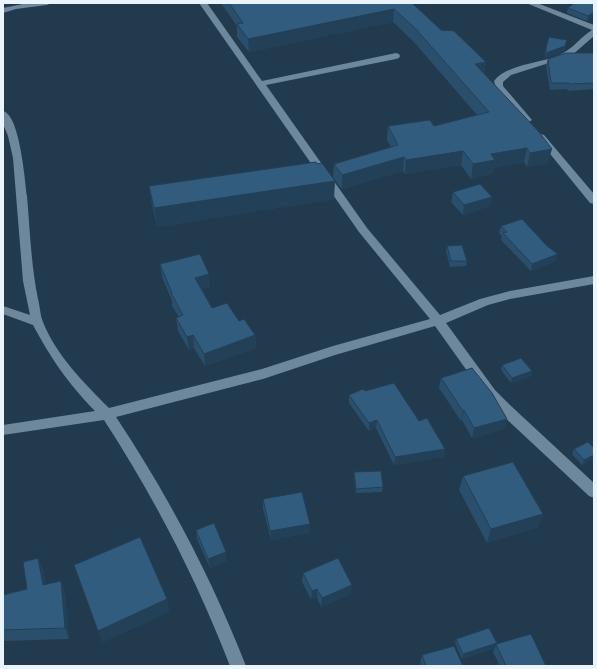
<svg xmlns="http://www.w3.org/2000/svg" width="597" height="669" font-family="'Libre Baskerville',serif">
<style>
.lines{fill:none;stroke-linecap:round;stroke-linejoin:round}
.minor{fill:#6d879d;fill-rule:evenodd}
.wall{fill:#2a4f6c}
.shaded-wall{fill:#224058}
.building{fill:#315c7d;stroke:#224058}
</style>
<rect width="100%" height="100%" fill="#223a4d"/>
<g class="lines">
<g class="minor">
<path d="M28,3H51L47,5L16,9L3,13V8Z"/>
<path d="M199,3H207L262,81L396,53L399,54L400,56L399,58L396,59L266,85L367,228L440,315L480,299L510,291L594,276V284L510,299L488,305L446,323L495,390L510,405L594,483V498L589,496L500,413L485,396L435,326L335,355L263,379L116,417C168,495 212,579 246,666H230C197,580 154,497 104,420L3,435V425L95,411C67,382 52,360 33,325L3,314V306L30,315L23,281L13,158L8,136L3,124V111C20,115 25,181 27,196C30,230 31,265 38,299C40,306 40,315 43,322C56,355 85,384 109,408L262,369L333,346L430,319L359,232Z"/>
<path d="M526,3H537L594,25V36L571,56L511,75L503,82V86L532,120L527,123L524,122L496,88L494,81C509,62 546,64 565,52C575,46 582,36 592,30Z"/>
<path d="M541,134L544,135L594,194V204L590,203L538,139L536,137Z"/>
</g>
</g>
<g class="wall">
<path d="M221,3H412L441,30L486,62L484,73L548,163L527,167L524,162L494,168L492,174L471,179L461,165L405,174L403,171L342,189L333,178L334,164L391,147L387,140L388,126H434L477,115L414,42L393,22L249,52L237,37V26Z"/>
<path d="M594,3L587,21L567,13L568,8Z"/>
<path d="M549,37L566,45L564,51L545,58V53Z"/>
<path d="M594,53V89L568,91L567,89L550,90L546,65L548,59Z"/>
<path d="M149,186L334,199L157,227L152,205Z"/>
<path d="M453,192L492,197L490,206L463,215L451,202Z"/>
<path d="M501,226L547,246L556,261L531,271L501,240L502,236L499,233Z"/>
<path d="M447,246L467,261L466,266L450,267L446,251Z"/>
<path d="M160,264L210,287L202,289L212,308L239,321L255,335L256,348L205,366L194,348L189,350L178,331L176,318L179,317L172,306V301L162,277Z"/>
<path d="M502,365L532,371L531,376L511,383L501,370Z"/>
<path d="M441,378L507,419L504,429L472,438L462,420L461,421L439,388Z"/>
<path d="M365,391L419,421L445,449L444,457L394,465L376,428L369,431L349,403V395Z"/>
<path d="M594,448V458L582,465L572,454L574,449Z"/>
<path d="M354,472L383,487L382,492L356,493L354,477Z"/>
<path d="M463,476L543,514L538,527L487,543L459,490Z"/>
<path d="M263,499L310,524V533L271,540L263,509Z"/>
<path d="M196,530L227,561L210,568L197,539Z"/>
<path d="M43,569L46,585L61,581L65,592L69,639L3,641V595L27,589Z"/>
<path d="M303,573L351,594L321,607L317,597L311,599L302,582Z"/>
<path d="M456,639L497,643L546,666H500L493,652L495,648L462,659L455,643Z"/>
<path d="M422,655L463,666H421L420,663Z"/>
</g>
<g class="shaded-wall">
<path d="M394,9L393,22L249,52L248,39Z"/>
<path d="M594,12V16L587,21L588,16Z"/>
<path d="M567,40L564,51L545,58L546,53Z"/>
<path d="M486,62L483,76L475,64Z"/>
<path d="M527,148L524,162L494,168L492,174L471,179L473,164L491,154Z"/>
<path d="M552,149L548,163L527,167L530,153Z"/>
<path d="M463,151L461,165L405,174L406,160Z"/>
<path d="M404,157L403,171L342,189V175Z"/>
<path d="M335,181L334,199L157,227L154,208Z"/>
<path d="M492,197L490,206L463,215L464,205Z"/>
<path d="M558,254L556,261L531,271L532,264Z"/>
<path d="M209,274L210,287L196,291L195,278Z"/>
<path d="M193,335L194,348L189,350L187,337Z"/>
<path d="M255,335L256,348L205,366L204,354Z"/>
<path d="M532,371L531,376L511,383L512,378Z"/>
<path d="M464,410L462,420L461,421L463,411Z"/>
<path d="M507,419L504,429L472,438L474,428Z"/>
<path d="M377,420L376,428L369,431V423Z"/>
<path d="M445,449L444,457L394,465L395,457Z"/>
<path d="M594,455V458L582,465L584,460Z"/>
<path d="M543,514L538,527L487,543L491,529Z"/>
<path d="M310,524V533L271,540L270,531Z"/>
<path d="M226,552L227,561L210,568L208,559Z"/>
<path d="M38,558L43,569L48,596L43,585Z"/>
<path d="M61,581L65,592L69,639L65,628Z"/>
<path d="M352,585L351,594L321,607L322,598Z"/>
<path d="M317,589V597L311,599L312,591Z"/>
<path d="M167,599L170,612L102,643L98,631Z"/>
<path d="M497,643L495,648L462,659L463,654Z"/>
</g>
<g class="building">
<path d="M229,3H412L441,30L454,31L486,62L475,64L539,132L552,149L530,153L527,148L491,154L495,160L473,164L463,151L406,160L404,157L342,175L334,164L398,145L388,126L430,120L434,126L489,112L415,28L394,9L248,39L237,24L243,23Z"/>
<path d="M574,3H594V12L588,16L568,8Z"/>
<path d="M549,37L567,40L565,46L546,53V48Z"/>
<path d="M566,53H594V83L570,84L569,83H551L548,59Z"/>
<path d="M316,162L317,164L322,163L335,181L154,208L149,186Z"/>
<path d="M480,184L492,197L464,205L453,192Z"/>
<path d="M522,219L547,246L558,254L532,264L503,233L507,232L501,226Z"/>
<path d="M462,245L467,261H451L447,246Z"/>
<path d="M200,254L209,274L195,278L212,308L227,303L239,321L244,319L255,335L204,354L193,335L187,337L176,318L183,315L171,293H172L160,264Z"/>
<path d="M521,358L532,371L512,378L502,365Z"/>
<path d="M472,368L492,393L507,419L474,428L464,410L463,411L441,378Z"/>
<path d="M394,383L419,421L427,418L445,449L395,457L377,420L369,423L349,395L363,389L365,391Z"/>
<path d="M588,442L594,448V455L584,460L574,449Z"/>
<path d="M513,462L543,514L491,529L463,476Z"/>
<path d="M381,471L383,487L356,489L354,472Z"/>
<path d="M302,492L310,524L270,531L263,499Z"/>
<path d="M214,523L226,552L208,559L196,530Z"/>
<path d="M140,537L167,599L98,631L74,565Z"/>
<path d="M38,558L43,585L61,581L65,628L3,630V595L27,589L23,562Z"/>
<path d="M338,558L352,585L322,598L317,589L312,591L303,573Z"/>
<path d="M489,628L497,643L463,654L456,639Z"/>
<path d="M531,634L546,666H506L496,644Z"/>
<path d="M454,646L463,666H426L422,655Z"/>
</g>
<rect width="597" height="669" fill="none" stroke="#e9f4fe" stroke-width="8"/>
</svg>
